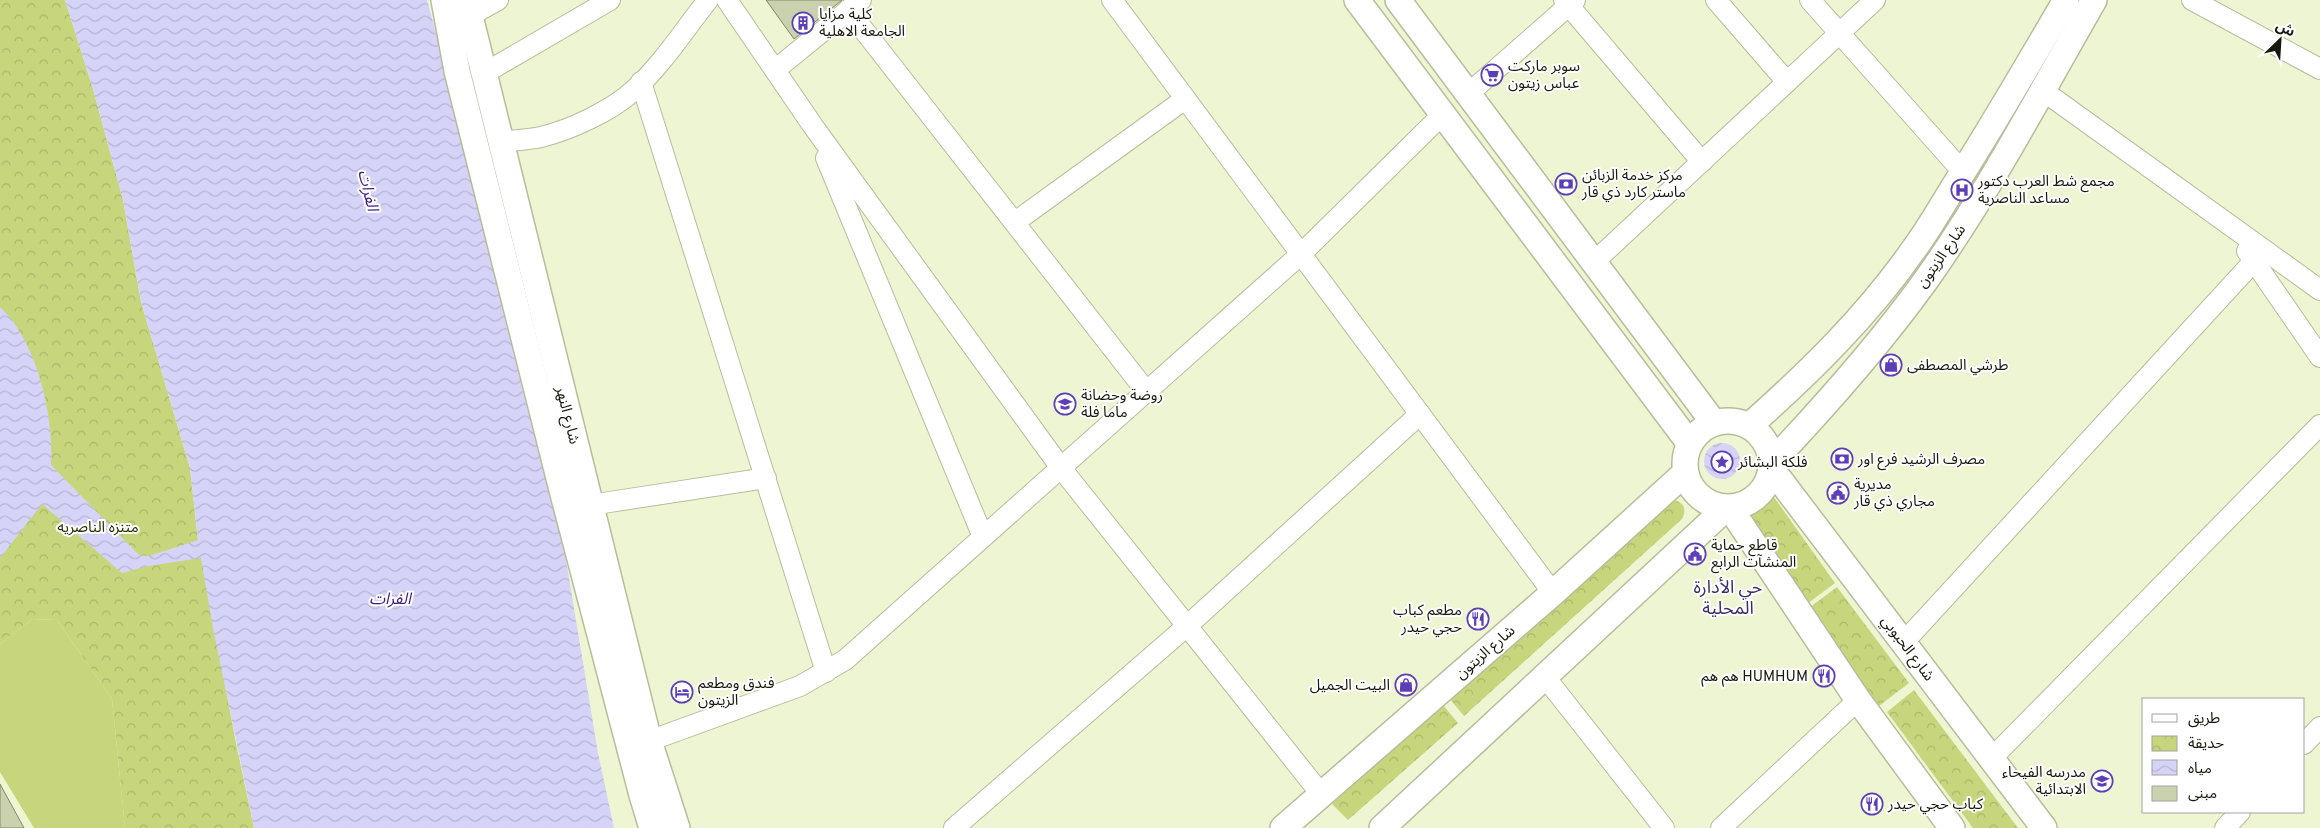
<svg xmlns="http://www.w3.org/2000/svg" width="2320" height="828" font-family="Overpass,'Noto Sans Arabic',sans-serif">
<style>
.green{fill:#c7d67c}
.park{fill:url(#park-crowns)}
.water{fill:url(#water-waves)}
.building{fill:#cad1ae;stroke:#818767}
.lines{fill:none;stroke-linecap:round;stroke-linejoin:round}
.minor-casing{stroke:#b7bd9b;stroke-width:22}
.major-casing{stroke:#b7bd9b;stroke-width:28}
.minor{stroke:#fff;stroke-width:20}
.major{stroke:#fff;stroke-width:25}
.labels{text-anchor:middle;stroke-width:4;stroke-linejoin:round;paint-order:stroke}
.poi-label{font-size:15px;fill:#17190c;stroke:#fff;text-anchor:start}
.street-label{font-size:15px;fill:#17190c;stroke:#fff}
.park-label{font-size:15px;fill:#292e02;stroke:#fff}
.water-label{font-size:16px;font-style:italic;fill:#3e1e85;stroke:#fff}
.quarter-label{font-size:18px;fill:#392c68;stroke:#fff}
</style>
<defs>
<pattern id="park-crowns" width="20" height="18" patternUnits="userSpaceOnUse" patternTransform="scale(1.25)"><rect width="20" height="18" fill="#c7d67c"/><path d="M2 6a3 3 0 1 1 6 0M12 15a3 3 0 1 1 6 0" fill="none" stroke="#aab76a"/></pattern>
<pattern id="water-waves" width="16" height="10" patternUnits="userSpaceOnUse" patternTransform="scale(1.25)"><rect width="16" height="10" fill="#d6d3f8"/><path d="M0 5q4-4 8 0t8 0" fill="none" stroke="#b7b5d3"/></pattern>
</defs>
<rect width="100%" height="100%" fill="#eef5d2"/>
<path class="green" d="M32,619L57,620L112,699L125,828H34L0,772V644Z"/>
<g class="park">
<path d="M0,0H65L93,89L123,200L141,302L190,468L198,540L236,743L254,828H125L112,699L57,620L32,619L0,644Z"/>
<path d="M1771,493L1835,583L1807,604L1741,516Z"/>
<path d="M1671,500C1682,500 1688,508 1682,519L1464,716L1449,698Z"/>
<path d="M1837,587L1909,683L1879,706L1809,608Z"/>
<path d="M1914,690L2018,828H1973L1887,712Z"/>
<path d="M1442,704L1458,723L1348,820L1332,804Z"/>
</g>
<g class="water">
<path d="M65,0H427L461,124L566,560L598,753L614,828H254L213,628L201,558L148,566L122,573L42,504L0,558V307C37,341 54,416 51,465L139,555L149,556L198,540L190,468L141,302L123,200L93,89Z"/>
<circle cx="1722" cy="461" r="18"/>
</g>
<g class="building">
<path d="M766,0H842L794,39Z"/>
<path d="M0,784L24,828H0Z"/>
</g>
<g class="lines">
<g class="minor-casing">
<g id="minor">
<path d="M727,0L813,126L1061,468L1321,794"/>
<path d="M1112,0L1553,593"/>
<path d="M1564,0L1702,162"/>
<path d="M1716,0L1787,82"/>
<path d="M1810,0L1963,172"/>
<path d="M2192,0L2320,69"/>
<path d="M848,10L1146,391"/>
<path d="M469,16L498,0"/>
<path d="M775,70L861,0"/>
<path d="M483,74L610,0"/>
<path d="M641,82L826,672"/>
<path d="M2042,90L2320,290"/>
<path d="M1468,94L1575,0"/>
<path d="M500,142C513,140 528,140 541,137C570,130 611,111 633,91C662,65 684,30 708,0"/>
<path d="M826,158L983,537"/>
<path d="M1015,222L1185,99"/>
<path d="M2247,251L2320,357"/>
<path d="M1594,262L1875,0"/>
<path d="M590,505L766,478"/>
<path d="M1904,642L2254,261"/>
<path d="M1545,677L1664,828"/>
<path d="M649,741L800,686L845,660L1301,254L1443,114"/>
<path d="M2304,744L2320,727"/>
<path d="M1992,758L2320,425"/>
<path d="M954,828L1187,626L1420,414"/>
<path d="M1721,828L1858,700"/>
<path d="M2225,828L2240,812"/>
</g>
</g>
<g class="major-casing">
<g id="major">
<path d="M444,0L457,71L562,490L642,795L652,828"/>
<path d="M466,0L649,741L677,828"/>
<path d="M1357,0L1690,444"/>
<path d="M1398,0L1714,423"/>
<circle cx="1728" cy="464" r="43"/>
<path d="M1749,426C1809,373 1868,315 1914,249C1928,230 1940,209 1953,188C1992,127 2029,63 2066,0"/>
<path d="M1772,462C1826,405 1880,344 1926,280C1989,191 2040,94 2094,0"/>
<path d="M1771,468L2044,828"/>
<path d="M1730,508L1858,700L1952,828"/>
<path d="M1283,828L1553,593L1685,473"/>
<path d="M1382,828L1726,508"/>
</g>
</g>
<use href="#minor" class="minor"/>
<use href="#major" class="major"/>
</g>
<defs>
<g id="building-ring" transform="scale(1.125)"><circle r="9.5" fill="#fff" stroke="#5d3eb6" stroke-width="1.5"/><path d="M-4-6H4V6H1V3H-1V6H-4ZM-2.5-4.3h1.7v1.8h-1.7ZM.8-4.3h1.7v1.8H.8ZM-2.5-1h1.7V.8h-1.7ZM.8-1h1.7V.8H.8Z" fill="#5d3eb6"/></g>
<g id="supermarket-ring" transform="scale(1.125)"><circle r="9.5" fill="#fff" stroke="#5d3eb6" stroke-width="1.5"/><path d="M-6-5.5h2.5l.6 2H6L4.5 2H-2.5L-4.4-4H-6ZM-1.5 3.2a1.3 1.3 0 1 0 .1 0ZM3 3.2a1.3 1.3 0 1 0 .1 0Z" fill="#5d3eb6"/></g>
<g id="bank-ring" transform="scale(1.125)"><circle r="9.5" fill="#fff" stroke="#5d3eb6" stroke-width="1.5"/><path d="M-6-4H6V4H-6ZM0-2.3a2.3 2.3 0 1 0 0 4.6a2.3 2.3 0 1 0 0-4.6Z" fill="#5d3eb6"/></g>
<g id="hospital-ring" transform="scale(1.125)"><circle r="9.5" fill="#fff" stroke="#5d3eb6" stroke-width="1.5"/><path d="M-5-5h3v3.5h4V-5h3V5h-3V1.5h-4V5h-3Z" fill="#5d3eb6"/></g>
<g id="shop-ring" transform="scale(1.125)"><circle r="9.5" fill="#fff" stroke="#5d3eb6" stroke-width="1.5"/><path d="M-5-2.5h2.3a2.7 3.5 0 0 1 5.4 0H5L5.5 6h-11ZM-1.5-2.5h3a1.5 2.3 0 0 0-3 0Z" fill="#5d3eb6"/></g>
<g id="school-ring" transform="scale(1.125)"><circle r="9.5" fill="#fff" stroke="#5d3eb6" stroke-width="1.5"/><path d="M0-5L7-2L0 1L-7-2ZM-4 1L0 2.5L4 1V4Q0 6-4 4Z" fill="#5d3eb6"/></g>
<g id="sight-ring" transform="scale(1.125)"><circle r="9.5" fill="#fff" stroke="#5d3eb6" stroke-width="1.5"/><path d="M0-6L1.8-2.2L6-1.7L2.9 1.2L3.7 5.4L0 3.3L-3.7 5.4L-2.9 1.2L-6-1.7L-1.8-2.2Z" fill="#5d3eb6"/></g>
<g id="civic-ring" transform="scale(1.125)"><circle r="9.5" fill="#fff" stroke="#5d3eb6" stroke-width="1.5"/><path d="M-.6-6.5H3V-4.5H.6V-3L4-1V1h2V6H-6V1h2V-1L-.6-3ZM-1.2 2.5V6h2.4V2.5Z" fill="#5d3eb6"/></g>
<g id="restaurant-ring" transform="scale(1.125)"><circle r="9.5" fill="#fff" stroke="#5d3eb6" stroke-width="1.5"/><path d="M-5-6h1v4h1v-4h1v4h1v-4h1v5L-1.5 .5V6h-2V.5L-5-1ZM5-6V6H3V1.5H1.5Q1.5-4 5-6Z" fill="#5d3eb6"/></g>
<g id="hotel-ring" transform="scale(1.125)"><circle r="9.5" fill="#fff" stroke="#5d3eb6" stroke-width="1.5"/><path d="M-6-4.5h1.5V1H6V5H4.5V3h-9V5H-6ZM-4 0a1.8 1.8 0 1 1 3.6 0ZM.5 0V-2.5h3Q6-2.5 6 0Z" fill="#5d3eb6"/></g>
</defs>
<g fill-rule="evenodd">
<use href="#building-ring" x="803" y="23"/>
<use href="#supermarket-ring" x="1492" y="75"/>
<use href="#bank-ring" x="1566" y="184"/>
<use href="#hospital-ring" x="1962" y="190"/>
<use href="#shop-ring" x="1891" y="365"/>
<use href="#school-ring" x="1065" y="404"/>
<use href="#bank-ring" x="1842" y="459"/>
<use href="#sight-ring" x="1722" y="462"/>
<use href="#civic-ring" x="1838" y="493"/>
<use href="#civic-ring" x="1695" y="554"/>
<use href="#restaurant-ring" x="1478" y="619"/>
<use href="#restaurant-ring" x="1824" y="676"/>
<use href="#shop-ring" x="1406" y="685"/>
<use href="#hotel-ring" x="682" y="692"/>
<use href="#school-ring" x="2102" y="781"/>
<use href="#restaurant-ring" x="1872" y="804"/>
</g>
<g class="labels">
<g class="poi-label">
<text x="819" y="19">كلية مزايا<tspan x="819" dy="17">الجامعة الاهلية</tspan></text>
<text x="1508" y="71">سوبر ماركت<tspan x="1508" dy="17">عباس زيتون</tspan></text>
<text x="1582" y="180">مركز خدمة الزبائن<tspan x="1582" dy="17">ماستر كارد ذي قار</tspan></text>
<text x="1978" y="186">مجمع شط العرب دكتور<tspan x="1978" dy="17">مساعد الناصرية</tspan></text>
<text x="1907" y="370">طرشي المصطفى</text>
<text x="1081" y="400">روضة وحضانة<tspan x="1081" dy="17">ماما فلة</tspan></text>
<text x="1858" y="464">مصرف الرشيد فرع اور</text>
<text x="1738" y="467">فلكة البشائر</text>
<text x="1854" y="489">مديرية<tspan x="1854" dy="17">مجاري ذي قار</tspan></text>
<text x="1711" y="550">قاطع حماية<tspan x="1711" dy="17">المنشآت الرابع</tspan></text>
<text x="1462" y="615" text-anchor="end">مطعم كباب<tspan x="1462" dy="17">حجي حيدر</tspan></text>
<text x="1808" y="681" text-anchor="end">هم هم HUMHUM</text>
<text x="698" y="688">فندق ومطعم<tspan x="698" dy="17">الزيتون</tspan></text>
<text x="1390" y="690" text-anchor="end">البيت الجميل</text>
<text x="2086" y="777" text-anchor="end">مدرسه الفيحاء<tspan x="2086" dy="17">الابتدائية</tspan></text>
<text x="1888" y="809">كباب حجي حيدر</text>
</g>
<g class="street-label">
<text transform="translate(1941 256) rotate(-55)" y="5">شارع الزيتون</text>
<text transform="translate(568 415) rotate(76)" y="5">شارع النهر</text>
<text transform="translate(1908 648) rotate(53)" y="5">شارع الحبوبي</text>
<text transform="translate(1485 652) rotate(-41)" y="5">شارع الزيتون</text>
</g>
<g class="park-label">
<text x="98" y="532">متنزه الناصريه</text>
</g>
<g class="water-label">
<text transform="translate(369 190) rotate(76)" y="6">الفرات</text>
<text x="390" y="604">الفرات</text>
</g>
<g class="quarter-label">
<text x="1728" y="593">حي الأدارة<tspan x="1728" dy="21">المحلية</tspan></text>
</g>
</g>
<rect x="2142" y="698" width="162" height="115" fill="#ffffff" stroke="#a2a39e"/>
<rect x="2152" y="714" width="25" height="8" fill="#ffffff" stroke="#a2a39e"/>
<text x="2188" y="723" font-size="15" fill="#17190c">طريق</text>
<rect x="2152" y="736" width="25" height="15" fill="url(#park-crowns)" stroke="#a2a39e"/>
<text x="2188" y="748" font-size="15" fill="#17190c">حديقة</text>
<rect x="2152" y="760" width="25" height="15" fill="url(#water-waves)" stroke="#a2a39e"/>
<text x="2188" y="773" font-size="15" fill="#17190c">مياه</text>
<rect x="2152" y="786" width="25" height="15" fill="#cad1ae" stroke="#a2a39e"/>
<text x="2188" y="798" font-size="15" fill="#17190c">مبنى</text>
<g transform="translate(2280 40) rotate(25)" stroke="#ffffff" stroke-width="4" paint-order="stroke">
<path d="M0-4L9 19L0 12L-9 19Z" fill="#17190c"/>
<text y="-8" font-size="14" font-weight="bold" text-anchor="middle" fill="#17190c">ش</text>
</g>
</svg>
